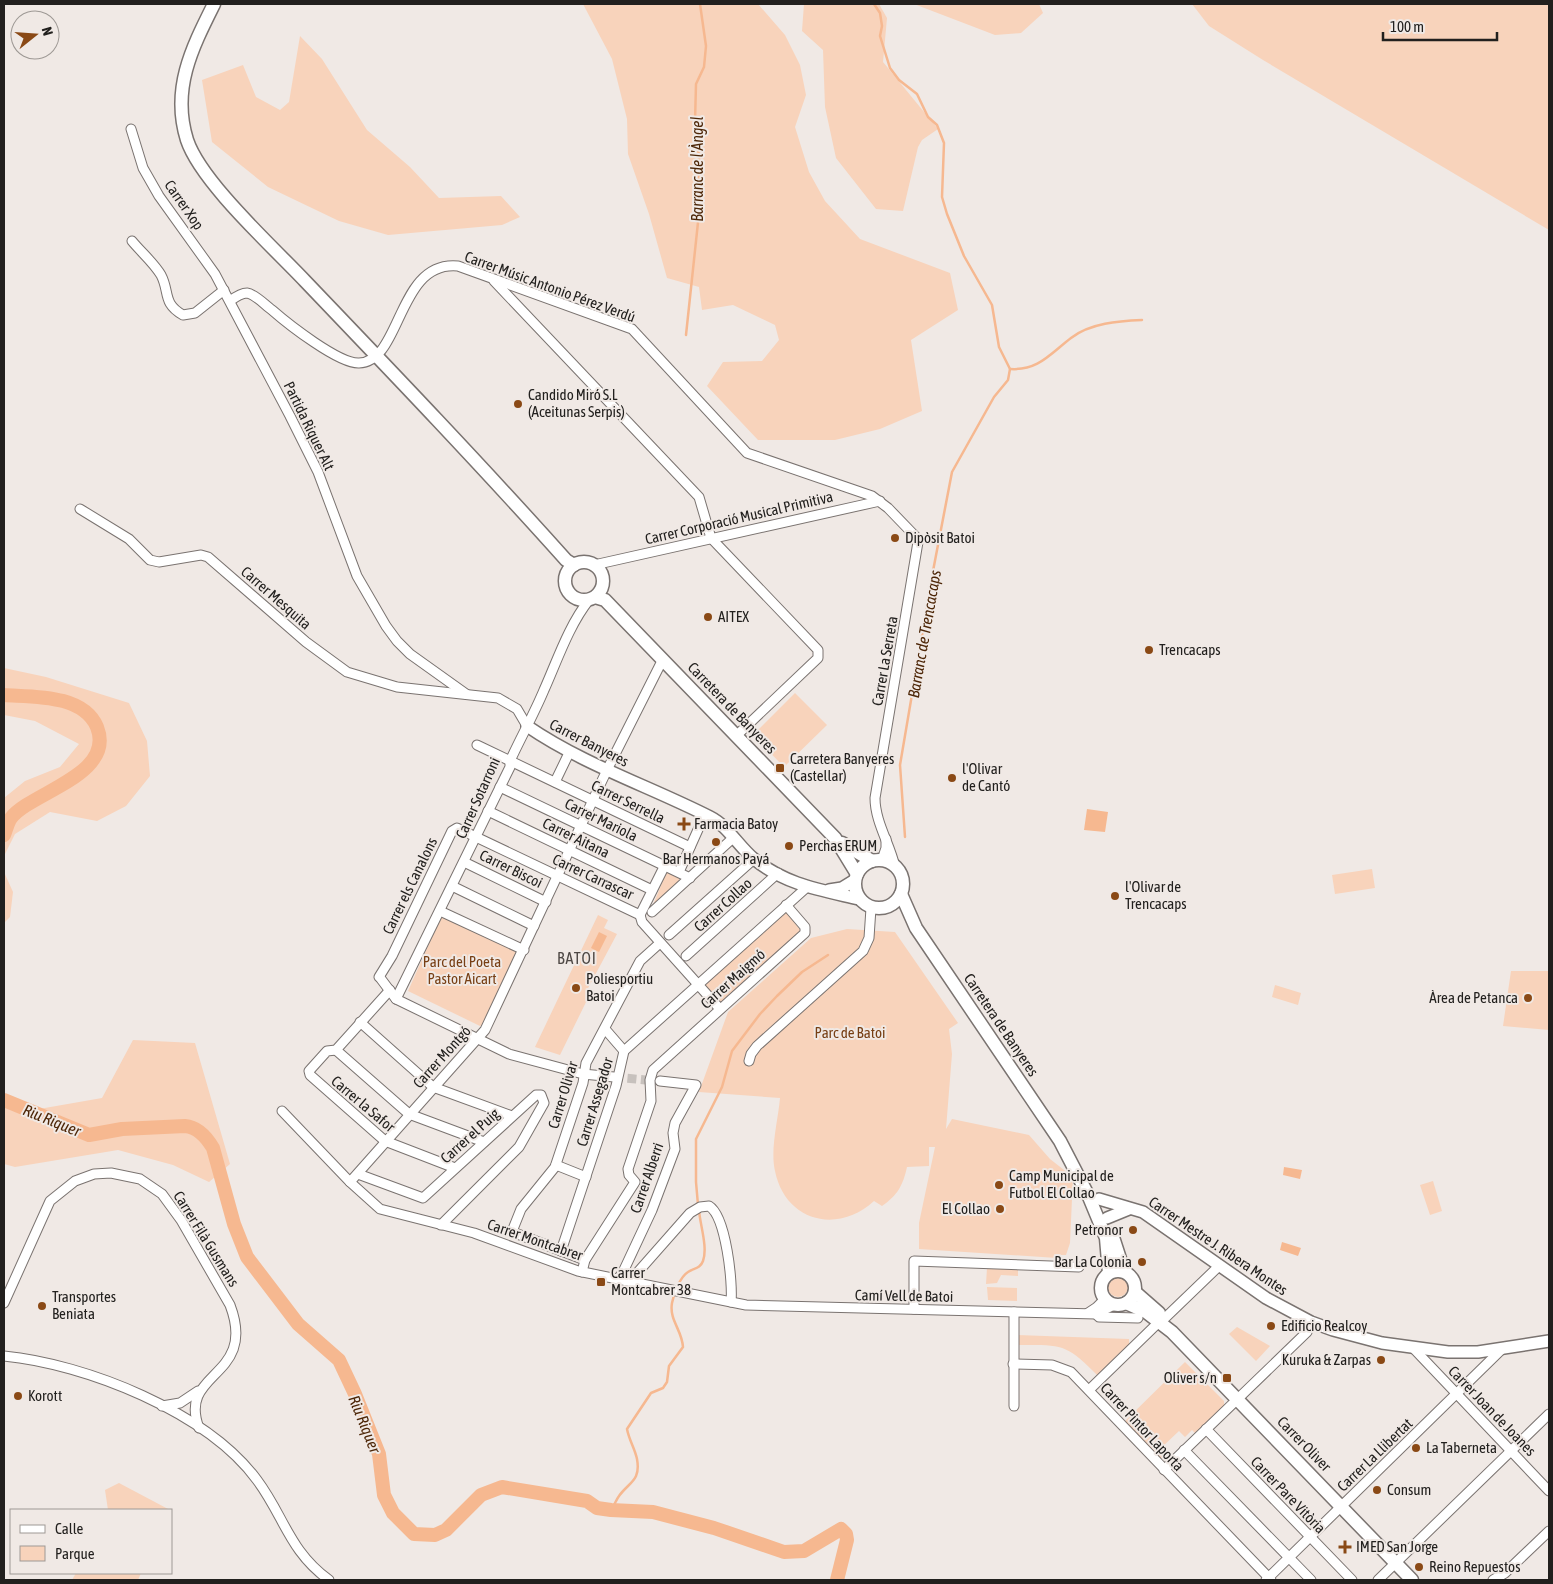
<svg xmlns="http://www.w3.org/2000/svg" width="1553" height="1584" font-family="'Asap Condensed',sans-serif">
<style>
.green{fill:#f8d3bb}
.water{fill:#f6b890}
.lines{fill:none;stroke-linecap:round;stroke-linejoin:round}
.stream{stroke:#f6b890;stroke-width:2.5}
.river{stroke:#f6b890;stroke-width:14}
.minor-tunnel{stroke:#c7c1bd;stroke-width:9;stroke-dasharray:9 4.5;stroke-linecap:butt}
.minor-casing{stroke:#7a7370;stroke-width:11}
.tertiary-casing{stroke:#7a7370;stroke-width:14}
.secondary-casing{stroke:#7a7370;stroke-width:15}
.minor{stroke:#fff;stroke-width:9}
.tertiary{stroke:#fff;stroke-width:11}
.secondary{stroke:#fff;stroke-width:12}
.poi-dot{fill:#8a4915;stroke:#f0e9e5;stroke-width:2}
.labels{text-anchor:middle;stroke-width:4;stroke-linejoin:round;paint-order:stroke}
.street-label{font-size:15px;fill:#22201e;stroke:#f0e9e5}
.poi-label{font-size:15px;fill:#22201e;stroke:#f0e9e5;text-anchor:start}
.park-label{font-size:15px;fill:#773f14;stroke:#f0e9e5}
.water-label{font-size:16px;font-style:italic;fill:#4d2607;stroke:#f0e9e5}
.neighbourhood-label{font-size:16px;letter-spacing:1px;fill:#4e4845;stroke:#f0e9e5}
</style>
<rect width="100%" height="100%" fill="#f0e9e5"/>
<g class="green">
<path d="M583,4H758L785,35L800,65L806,95L795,127L809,172L825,201L860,239L950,273L958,310L911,340L922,411L880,429L835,440H758L707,386L723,362L762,361L779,340L775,325L733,305L702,310L699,287L667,278L649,214L628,154L627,119L612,59Z"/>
<path d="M804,4H879L887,18L883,62L938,129L922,140L918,147L903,211L876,209L836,158L825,107L823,50L802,31Z"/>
<path d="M914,4H1039L1043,13L1021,33L995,35Z"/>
<path d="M1192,4H1549V230L1263,60L1209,26Z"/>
<path d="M300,36L322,59L367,130L410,167L439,198L501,196L520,217L502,225L388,235L339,221L268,187L212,142L202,80L243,65L256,97L280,110L289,102Z"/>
<path d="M4,668L46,677L129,703L147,741L150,776L126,806L97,821L50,812L15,834L4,856V798L25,781L60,767L79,744L35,721L4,715Z"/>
<path d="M795,693L827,725L784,767L753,735Z"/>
<path d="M1372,869L1375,888L1335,894L1332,875Z"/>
<path d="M4,872L13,892L10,917L4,923Z"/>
<path d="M669,872L679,877V881L653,905L666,873Z"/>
<path d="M785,910L801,931L721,1004L706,986V983Z"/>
<path d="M598,915L608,920L604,928L617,934L586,992L590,994L560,1055L535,1047Z"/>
<path d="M444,916L517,950L483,1025L480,1026L408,991L441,917Z"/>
<path d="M847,929L895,932L958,1023L949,1029L952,1054L946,1129L952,1119L1029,1135L1050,1159L1073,1177L1070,1243L1066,1255H1057V1258L919,1249V1223L935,1147H929V1166L907,1167C903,1185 898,1195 882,1206L874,1201C837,1235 785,1221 775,1171C770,1149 778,1121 780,1098L699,1092L728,1012L811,938Z"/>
<path d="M1511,971H1549V1030L1503,1026Z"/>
<path d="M1275,985L1301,993L1298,1005L1272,997Z"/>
<path d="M133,1040L195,1043L230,1164L209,1182L173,1165L118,1150L15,1167L4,1164V1095L39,1109L102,1098Z"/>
<path d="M1433,1181L1442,1211L1430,1215L1420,1185Z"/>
<path d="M987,1268H1018V1276L1001,1275L997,1283L986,1284Z"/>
<circle cx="1118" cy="1287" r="10"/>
<path d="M987,1287L1017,1288V1301L988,1300Z"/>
<path d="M1237,1327L1270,1346L1256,1361L1229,1334Z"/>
<path d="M1017,1335L1129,1339V1345L1098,1376C1066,1343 1062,1345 1017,1345Z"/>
<path d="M1185,1362L1224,1401V1406L1195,1433L1192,1430L1185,1437L1179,1431L1162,1447L1168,1453L1161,1460L1124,1422Z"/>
<path d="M119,1483L170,1510H108L105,1490Z"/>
<path d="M76,1573H141L138,1580H72Z"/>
</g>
<g class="water">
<path d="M1087,809L1108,812L1105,832L1084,830Z"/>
<path d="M599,932L607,936L599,952L591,948Z"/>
<path d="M1284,1167L1302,1170L1300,1179L1283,1175Z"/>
<path d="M1282,1242L1301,1248L1298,1256L1280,1250Z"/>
</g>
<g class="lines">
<g class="stream">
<path d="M874,4L880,13L882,26L880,36L890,68L899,80L917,94L928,117L937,125L944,143L942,197L947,214L964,256L992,305L999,347L1010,369L1008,380L994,397L952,472L933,571L900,765L905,837"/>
<path d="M686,335L699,213V157L695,122L696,84L704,67L706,46L700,4"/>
<path d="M1010,369C1038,371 1050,354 1071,338C1090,323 1119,321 1142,320"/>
<path d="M698,1205L696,1182V1139L722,1087L732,1051L760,1014L777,996L802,972L828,955"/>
<path d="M611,1510C614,1506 616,1500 619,1496C629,1482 641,1481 637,1459C635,1449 629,1440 627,1429L651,1393L663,1388L667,1382L669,1366L683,1347C682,1330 669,1320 672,1303C674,1293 680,1277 688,1272C694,1268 700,1269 703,1261C708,1247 700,1225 699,1210"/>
</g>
<g class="river">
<path d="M4,695C33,697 83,694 97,727C116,775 31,792 11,818C8,822 6,830 4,835"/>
<path d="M4,1100L89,1135L122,1129L185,1126C198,1127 207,1138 213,1148L234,1224L247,1257L298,1324L339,1360L355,1394L379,1454L384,1495L393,1513L414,1534L435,1535L446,1530L481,1495L502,1487L587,1501L597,1508L611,1510L653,1512L714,1528L784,1552L804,1551L841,1529L846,1534L847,1540L837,1580"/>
</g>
<path class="minor-tunnel" d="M614,1077L656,1081"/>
<g class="minor-casing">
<g id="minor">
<path d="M131,129L143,168L159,196L215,274L290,416L318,472L357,576L386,626L397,641L410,654L466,694"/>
<path d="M132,241C141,252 154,263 161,275C170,292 162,303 183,315L195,313L224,290"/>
<path d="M494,281L699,497L711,538L818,650V658L736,736"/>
<path d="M230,301C234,298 241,293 247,293C255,294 265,305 272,310C288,324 339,364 359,363C402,362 397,260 458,266L632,329L747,453L872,496L888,508L916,537L918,542L875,798C875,822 890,844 895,867"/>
<path d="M80,509L129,539L150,560L159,562L201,555L208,557L306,642L347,672L397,687L498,698L517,709L527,726"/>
<path d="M594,565L880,501"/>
<path d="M477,745L690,847"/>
<path d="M555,782L569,753"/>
<path d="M500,787L690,878"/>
<path d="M488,811L652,890"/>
<path d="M882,860L886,848V839"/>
<path d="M464,862L546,902"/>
<path d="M679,872L705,814"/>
<path d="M452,886L534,926"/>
<path d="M440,911L524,950"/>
<path d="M652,912L733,838"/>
<path d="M640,915L642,922L720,1009"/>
<path d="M640,915L665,865"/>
<path d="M669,935L754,859"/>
<path d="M686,956L778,873"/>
<path d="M379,977L392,956L452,831L457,828L640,915"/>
<path d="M381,979L396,999L509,1054L583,1074L614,1077"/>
<path d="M390,990L336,1050L327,1051L309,1071L310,1075L385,1141L455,1168"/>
<path d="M396,999L510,767V761C521,737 534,714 544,690C557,661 569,625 589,600"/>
<path d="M360,1022L433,1087L512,1116"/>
<path d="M605,1029L624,1051"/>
<path d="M336,1050L409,1114L484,1142"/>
<path d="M749,1061L751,1054L757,1046L863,951L869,938L871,908"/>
<path d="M282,1111L350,1182L380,1209L474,1233L578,1271L746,1305L1096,1314L1114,1305"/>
<path d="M556,1165L586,1177"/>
<path d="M358,1174L423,1198L536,1095H541L544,1103L519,1147L441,1225"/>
<path d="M350,1182L485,1030L607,770L663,659"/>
<path d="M561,1251L616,1086L624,1051L806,888"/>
<path d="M585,1260L515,1233L513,1229L521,1209L555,1167L583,1083L586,1063L640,961L660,943"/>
<path d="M582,1272L585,1260L635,1182L629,1175L628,1169L651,1101L650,1080L653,1070L805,933V927L786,905"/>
<path d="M618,1279L623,1272L652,1210L675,1149L673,1133L675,1123L696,1085L660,1081"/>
<path d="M630,1281L690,1213L700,1207L709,1206C726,1216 733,1283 731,1302"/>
<path d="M4,1303L50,1201L75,1181L94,1174L111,1173L140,1179L162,1194L181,1220L230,1305C258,1379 177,1370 199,1428"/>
<path d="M914,1309V1261L1079,1267"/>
<path d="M1088,1313L1097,1307L1105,1299"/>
<path d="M1096,1314L1099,1317L1138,1318"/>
<path d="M1165,1318L1219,1266"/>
<path d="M1415,1350L1549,1491"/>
<path d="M4,1356C86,1364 207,1412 257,1480C284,1516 289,1551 329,1580"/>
<path d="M1013,1364L1052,1365L1071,1372L1271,1580"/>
<path d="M1089,1390L1159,1322"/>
<path d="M162,1406L180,1403L198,1391"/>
<path d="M1014,1406V1312"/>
<path d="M1206,1429L1352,1580"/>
<path d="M1184,1450L1311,1580"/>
<path d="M1164,1470L1307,1332L1311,1322"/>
<path d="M1266,1580L1502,1349"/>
<path d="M1378,1580L1549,1414"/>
<path d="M1493,1580L1505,1573L1549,1531"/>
</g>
</g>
<g class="tertiary-casing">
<g id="tertiary">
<path d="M527,726C584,765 649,786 710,817C728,826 739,847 754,859C786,885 821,890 859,899"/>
<path d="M829,890L842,888L855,880"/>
<path d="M1099,1199L1143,1212L1266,1298L1311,1322L1333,1330L1382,1343L1448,1352H1478L1549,1341"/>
<path d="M1107,1218L1129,1209"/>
</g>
</g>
<g class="secondary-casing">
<g id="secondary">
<path d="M214,4C192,48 171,89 187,140C201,182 273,247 305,281C393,373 481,465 566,560L574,565"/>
<circle cx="584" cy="581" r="19"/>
<path d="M595,597L605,600L835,838L857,874"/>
<path d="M842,843L872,861"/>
<circle cx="879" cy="884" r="24"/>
<path d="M901,894L916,928L1060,1141L1089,1197L1106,1238L1109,1273"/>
<path d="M1112,1234L1124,1271"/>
<circle cx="1118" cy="1288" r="17"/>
<path d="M1135,1292L1159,1313"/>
<path d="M1126,1303L1146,1312L1172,1332L1412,1580"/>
</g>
</g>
<use href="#minor" class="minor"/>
<use href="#tertiary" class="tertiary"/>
<use href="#secondary" class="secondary"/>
</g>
<g class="poi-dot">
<circle cx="518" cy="404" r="5"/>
<circle cx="895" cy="538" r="5"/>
<circle cx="708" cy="617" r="5"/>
<circle cx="1149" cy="650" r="5"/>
<rect x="775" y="763" width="10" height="10" rx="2.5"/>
<circle cx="952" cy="778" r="5"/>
<path d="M681.5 816.5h5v5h5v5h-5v5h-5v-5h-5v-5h5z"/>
<circle cx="716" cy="842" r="5"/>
<circle cx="789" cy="846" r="5"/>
<circle cx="1115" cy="896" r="5"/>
<circle cx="576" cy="988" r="5"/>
<circle cx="1528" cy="998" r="5"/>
<circle cx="999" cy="1185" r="5"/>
<circle cx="1000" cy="1209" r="5"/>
<circle cx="1133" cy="1230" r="5"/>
<circle cx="1142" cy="1262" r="5"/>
<rect x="596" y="1277" width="10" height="10" rx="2.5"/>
<circle cx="42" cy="1306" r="5"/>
<circle cx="1271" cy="1326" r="5"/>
<circle cx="1381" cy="1360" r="5"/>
<rect x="1222" y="1373" width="10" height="10" rx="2.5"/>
<circle cx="18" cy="1396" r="5"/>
<circle cx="1416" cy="1448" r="5"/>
<circle cx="1377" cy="1490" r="5"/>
<path d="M1342.5 1539.5h5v5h5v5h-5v5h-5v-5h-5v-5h5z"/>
<circle cx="1419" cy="1567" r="5"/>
</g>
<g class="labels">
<g class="street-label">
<text transform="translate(184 205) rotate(55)" y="5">Carrer Xop</text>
<text transform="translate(550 287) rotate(20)" y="5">Carrer Músic Antonio Pérez Verdú</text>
<text transform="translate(309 426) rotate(64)" y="5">Partida Riquer Alt</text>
<text transform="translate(739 518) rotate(-13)" y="5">Carrer Corporació Musical Primitiva</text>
<text transform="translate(276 598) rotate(41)" y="5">Carrer Mesquita</text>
<text transform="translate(885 661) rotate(-80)" y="5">Carrer La Serreta</text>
<text transform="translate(732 708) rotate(46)" y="5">Carretera de Banyeres</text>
<text transform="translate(589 743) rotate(27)" y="5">Carrer Banyeres</text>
<text transform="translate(478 798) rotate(-66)" y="5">Carrer Sotarroni</text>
<text transform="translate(628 802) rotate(26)" y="5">Carrer Serrella</text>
<text transform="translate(601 820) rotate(26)" y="5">Carrer Mariola</text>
<text transform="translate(576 838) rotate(26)" y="5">Carrer Aitana</text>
<text transform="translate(511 869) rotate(26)" y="5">Carrer Biscoi</text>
<text transform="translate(593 877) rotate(25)" y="5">Carrer Carrascar</text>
<text transform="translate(410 886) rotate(-64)" y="5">Carrer els Canalons</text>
<text transform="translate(723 905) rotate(-42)" y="5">Carrer Collao</text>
<text transform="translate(733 979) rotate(-42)" y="5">Carrer Maigmó</text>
<text transform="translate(1001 1025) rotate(56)" y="5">Carretera de Banyeres</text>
<text transform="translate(442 1057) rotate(-48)" y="5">Carrer Montgó</text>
<text transform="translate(563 1095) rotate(-73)" y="5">Carrer Olivar</text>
<text transform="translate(595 1102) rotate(-73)" y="5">Carrer Assegador</text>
<text transform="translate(363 1104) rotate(40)" y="5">Carrer la Safor</text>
<text transform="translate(470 1136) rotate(-42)" y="5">Carrer el Puig</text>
<text transform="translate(647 1178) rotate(-71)" y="5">Carrer Alberri</text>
<text transform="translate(206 1239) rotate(58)" y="5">Carrer Filà Gusmans</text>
<text transform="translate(535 1240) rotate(19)" y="5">Carrer Montcabrer</text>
<text transform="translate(1218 1246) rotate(34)" y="5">Carrer Mestre J. Ribera Montes</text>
<text transform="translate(904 1296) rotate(1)" y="5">Camí Vell de Batoi</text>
<text transform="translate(1492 1411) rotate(46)" y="5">Carrer Joan de Joanes</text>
<text transform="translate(1142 1427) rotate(47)" y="5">Carrer Pintor Laporta</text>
<text transform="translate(1304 1444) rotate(46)" y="5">Carrer Oliver</text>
<text transform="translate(1375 1455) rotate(-44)" y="5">Carrer La Llibertat</text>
<text transform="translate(1288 1495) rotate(46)" y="5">Carrer Pare Vitòria</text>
</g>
<g class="poi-label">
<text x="528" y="400">Candido Miró S.L<tspan x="528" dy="17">(Aceitunas Serpis)</tspan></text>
<text x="905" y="543">Dipòsit Batoi</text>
<text x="718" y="622">AITEX</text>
<text x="1159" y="655">Trencacaps</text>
<text x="790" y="764">Carretera Banyeres<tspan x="790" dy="17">(Castellar)</tspan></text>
<text x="962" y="774">l'Olivar<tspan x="962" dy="17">de Cantó</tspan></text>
<text x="694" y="829">Farmacia Batoy</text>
<text x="799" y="851">Perchas ERUM</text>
<text x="716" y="864" text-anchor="middle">Bar Hermanos Payá</text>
<text x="1125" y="892">l'Olivar de<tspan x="1125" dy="17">Trencacaps</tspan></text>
<text x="586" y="984">Poliesportiu<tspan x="586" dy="17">Batoi</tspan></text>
<text x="1518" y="1003" text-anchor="end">Àrea de Petanca</text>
<text x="1009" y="1181">Camp Municipal de<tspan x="1009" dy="17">Futbol El Collao</tspan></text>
<text x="990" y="1214" text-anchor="end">El Collao</text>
<text x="1123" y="1235" text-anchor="end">Petronor</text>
<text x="1132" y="1267" text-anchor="end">Bar La Colonia</text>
<text x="611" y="1278">Carrer<tspan x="611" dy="17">Montcabrer 38</tspan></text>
<text x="52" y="1302">Transportes<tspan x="52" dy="17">Beniata</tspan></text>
<text x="1281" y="1331">Edificio Realcoy</text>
<text x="1371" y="1365" text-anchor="end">Kuruka &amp; Zarpas</text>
<text x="1217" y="1383" text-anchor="end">Oliver s/n</text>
<text x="28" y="1401">Korott</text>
<text x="1426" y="1453">La Taberneta</text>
<text x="1387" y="1495">Consum</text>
<text x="1356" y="1552">IMED San Jorge</text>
<text x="1429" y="1572">Reino Repuestos</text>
</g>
<g class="park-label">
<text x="462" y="967">Parc del Poeta<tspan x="462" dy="17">Pastor Aicart</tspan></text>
<text x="850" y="1038">Parc de Batoi</text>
</g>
<g class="water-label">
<text transform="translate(697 169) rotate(-90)" y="6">Barranc de l'Àngel</text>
<text transform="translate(924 634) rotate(-80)" y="6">Barranc de Trencacaps</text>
<text transform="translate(52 1120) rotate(22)" y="6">Riu Riquer</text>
<text transform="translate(365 1424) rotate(68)" y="6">Riu Riquer</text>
</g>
<g class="neighbourhood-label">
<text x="577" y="964">BATOI</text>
</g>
</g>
<rect width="1553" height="1584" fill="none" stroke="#22201e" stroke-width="10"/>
<rect x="10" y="1509" width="162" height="65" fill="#f0e9e5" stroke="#9e9995"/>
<rect x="20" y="1525" width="25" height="8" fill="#ffffff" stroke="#9e9995"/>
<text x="55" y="1534" font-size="15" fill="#22201e">Calle</text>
<rect x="20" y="1546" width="25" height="15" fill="#f8d3bb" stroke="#9e9995"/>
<text x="55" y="1559" font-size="15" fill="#22201e">Parque</text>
<g transform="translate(35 35) rotate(73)"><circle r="24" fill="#f0e9e5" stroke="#9e9995"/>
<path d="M0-4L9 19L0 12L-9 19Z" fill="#8a4915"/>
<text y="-8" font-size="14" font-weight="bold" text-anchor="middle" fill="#22201e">N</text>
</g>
<path d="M1383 32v8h114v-8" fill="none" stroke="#22201e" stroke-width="2.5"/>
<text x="1390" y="32" font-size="15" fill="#22201e" stroke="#f0e9e5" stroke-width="4" paint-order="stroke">100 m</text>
</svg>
